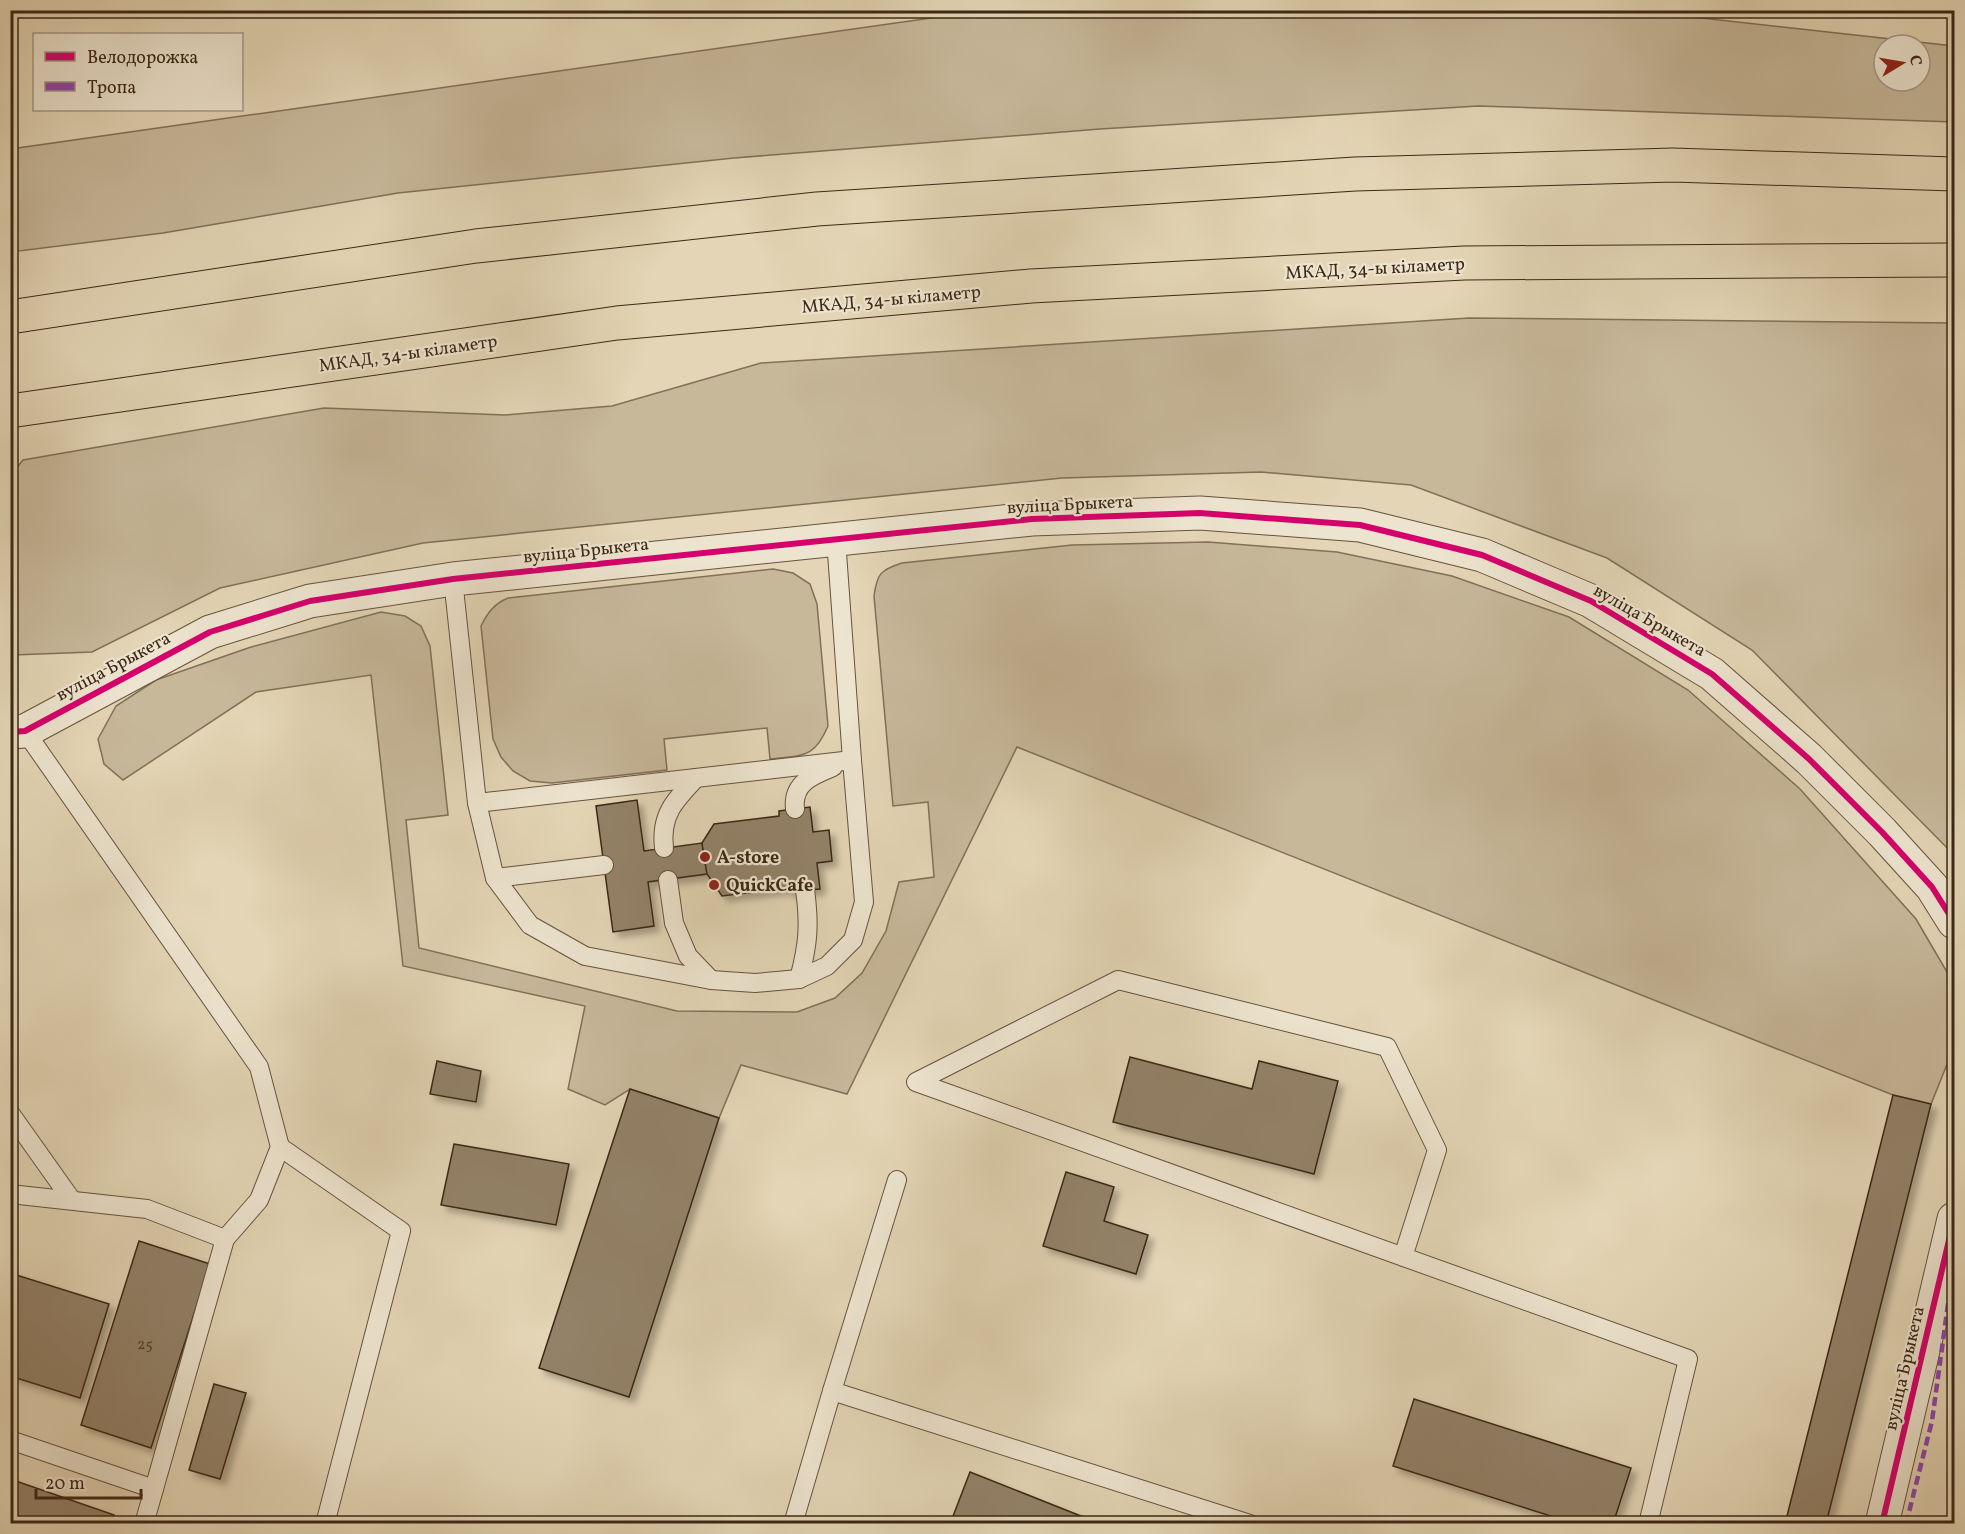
<svg xmlns="http://www.w3.org/2000/svg" width="1965" height="1534" font-family="Vollkorn,serif">
<style>
.green{fill:#c7b89a;stroke:#827058;stroke-width:1.5;fill-rule:evenodd}
.building{fill:#938269;stroke:#3c2816;stroke-width:1.5;filter:url(#shadow)}
.lines{fill:none;stroke-linecap:round;stroke-linejoin:round}
.service-casing{stroke:#66533e;stroke-width:20}
.tertiary-casing{stroke:#66533e;stroke-width:35}
.trunk-casing{stroke:#3c2816;stroke-width:35}
.service{stroke:#ede4cf;stroke-width:18}
.tertiary{stroke:#ede4cf;stroke-width:33}
.trunk{stroke:#e3d5b5;stroke-width:33}
.quiet{stroke:#8e44ad;stroke-width:4.5;stroke-dasharray:9 4.5;stroke-linecap:butt}
.cycleway-casing{stroke:#ede4cf;stroke-width:10}
.cycleway{stroke:#d6006c;stroke-width:6}
.poi-dot{fill:#8f2418;stroke:#ede4cf;stroke-width:2}
.labels{text-anchor:middle;stroke-width:4.5;stroke-linejoin:round;paint-order:stroke}
.number-label{font-size:15px;fill:#523e2b}
.street-label{font-size:18px;fill:#3c2816;stroke:#ede4cf}
.poi-label{font-size:18px;font-weight:bold;fill:#3c2816;stroke:#ede4cf;text-anchor:start}
</style>
<defs>
<filter id="shadow"><feDropShadow dx="5.5" dy="5.5" stdDeviation="3" flood-color="#0004"/></filter>
</defs>
<rect width="100%" height="100%" fill="#e3d5b5"/>
<filter id="stains"><feTurbulence type="fractalNoise" baseFrequency=".00333" numOctaves="4"/><feColorMatrix values="0 0 0 0 .2 0 0 0 0 .09 0 0 0 0 .02 0 0 0 .5 -.17"/></filter>
<radialGradient id="worn" r=".72"><stop offset=".6" stop-color="#630" stop-opacity="0"/><stop offset="1" stop-color="#630" stop-opacity=".3"/></radialGradient>
<g class="green">
<path d="M1016,11L1630,10L1954,46V122L1478,106L1100,129L734,158L398,193L163,233L11,252V149L966,13ZM1884,45H1920V81H1884Z"/>
<path d="M1469,318L1954,323V855L1752,650L1607,558L1411,485L1261,472L1062,478L423,543L220,588L92,652L13,655L11,653V475L23,460L324,408L505,415L612,406L761,363Z"/>
<path d="M1208,542L1337,552L1452,576L1569,617L1688,690L1800,789L1916,919L1954,984V1047L1931,1104L1893,1095L1017,747L847,1094L741,1065L719,1118L630,1089L605,1105L568,1089L585,1006L403,966L371,675L256,692L123,780L104,764L98,739L116,706L156,680L251,647L381,612L405,616L421,626L430,646L448,815L406,820L419,948L677,1011L797,1012L835,998L862,973L886,931L899,882L934,877L928,802L893,806L874,596C877,574 880,570 902,563L1072,545Z"/>
<path d="M773,569L793,573L810,584L817,604L828,726C814,759 803,755 770,759L767,728L664,739L667,770L552,783L530,781L513,771L501,757L493,739L481,626C488,612 494,604 508,598Z"/>
</g>
<g class="building">
<path d="M637,800L644,851L702,843L707,874L648,882L654,926L613,932L596,806Z"/>
<path d="M810,807L813,832L829,830L832,861L817,863L820,889L789,892L788,888L722,896L707,874L702,843L714,824L779,816V811Z"/>
<path d="M1130,1057L1252,1089L1259,1061L1338,1081L1314,1174L1113,1122Z"/>
<path d="M437,1061L481,1071L476,1102L430,1094Z"/>
<path d="M630,1089L719,1118L629,1397L539,1368Z"/>
<path d="M1893,1095L1931,1104L1826,1524H1816L1787,1516Z"/>
<path d="M454,1144L569,1164L556,1225L441,1205Z"/>
<path d="M1066,1172L1114,1187L1104,1221L1148,1235L1136,1274L1043,1246Z"/>
<path d="M139,1241L210,1264L151,1448L81,1425Z"/>
<path d="M10,1273L109,1304L80,1398L10,1376Z"/>
<path d="M214,1384L246,1393L220,1479L189,1470Z"/>
<path d="M1414,1399L1631,1468L1613,1524H1576L1393,1466Z"/>
<path d="M970,1472L1101,1524H950Z"/>
<path d="M10,1479L114,1515L111,1524H10Z"/>
</g>
<g class="lines">
<g class="service-casing">
<g id="service">
<path d="M453,579L477,803L495,878L530,925L585,956L711,980L755,983L799,979L827,966L853,940L864,902L852,760L836,539"/>
<path d="M477,803L852,760"/>
<path d="M795,809C792,783 813,775 833,767"/>
<path d="M664,848C660,815 675,800 696,778"/>
<path d="M495,878L604,865"/>
<path d="M668,880L674,923L688,956L711,980"/>
<path d="M799,979C808,945 810,925 805,890"/>
<path d="M10,1113L71,1199"/>
<path d="M280,1147L401,1231L325,1524"/>
<path d="M10,1194L147,1209L225,1239L259,1200L280,1147L259,1067L25,731"/>
<path d="M1403,1257L1437,1150L1387,1047L1118,980L916,1082L1688,1359L1648,1524"/>
<path d="M832,1391L897,1180"/>
<path d="M10,1440L154,1489L144,1524"/>
<path d="M154,1489L225,1239"/>
<path d="M793,1524L832,1391L1250,1524"/>
</g>
</g>
<g class="tertiary-casing">
<g id="tertiary">
<path d="M10,732L25,731L210,632L310,601L453,579L1032,519L1200,513L1360,525L1482,555L1591,601L1712,674L1809,759L1882,832L1932,887L1954,922"/>
<path d="M1882,1524L1954,1219"/>
</g>
</g>
<g class="trunk-casing">
<g id="trunk">
<path d="M10,317L476,246L817,209L1355,174L1673,165L1954,174"/>
<path d="M10,411L617,323L1031,286L1464,263L1954,260"/>
</g>
</g>
<use href="#service" class="service"/>
<use href="#tertiary" class="tertiary"/>
<use href="#trunk" class="trunk"/>
<path class="quiet" d="M1906,1524L1932,1421L1954,1260"/>
<g class="cycleway-casing">
<g id="cycleway">
<path d="M10,732L25,731L210,632L310,601L453,579L1032,519L1200,513L1360,525L1482,555L1591,601L1712,674L1809,759L1882,832L1932,887L1954,922"/>
<path d="M1882,1524L1954,1219"/>
</g>
</g>
<use href="#cycleway" class="cycleway"/>
</g>
<g class="poi-dot">
<circle cx="705" cy="857" r="6"/>
<circle cx="714" cy="885" r="6"/>
</g>
<g class="labels">
<g class="number-label">
<text x="145" y="1349">25</text>
</g>
<g class="street-label">
<text transform="translate(1375 268) rotate(-3)" y="6">МКАД, 34-ы кіламетр</text>
<text transform="translate(891 299) rotate(-5)" y="6">МКАД, 34-ы кіламетр</text>
<text transform="translate(408 353) rotate(-8)" y="6">МКАД, 34-ы кіламетр</text>
<text transform="translate(1070 504) rotate(-3)" y="6">вуліца Брыкета</text>
<text transform="translate(586 550) rotate(-6)" y="6">вуліца Брыкета</text>
<text transform="translate(1650 620) rotate(30)" y="6">вуліца Брыкета</text>
<text transform="translate(113 666) rotate(-28)" y="6">вуліца Брыкета</text>
<text transform="translate(1904 1368) rotate(-77)" y="6">вуліца Брыкета</text>
</g>
<g class="poi-label">
<text x="717" y="863">А-store</text>
<text x="726" y="891">QuickCafe</text>
</g>
</g>
<rect width="1965" height="1534" fill="none" stroke="#e3d5b5" stroke-width="36"/>
<rect x="12" y="12" width="1941" height="1510" fill="none" stroke="#3c2816" stroke-width="3"/>
<rect x="18" y="18" width="1929" height="1498" fill="none" stroke="#3c2816" stroke-width="1.5"/>
<rect x="33" y="33" width="210" height="78" fill="#ede4cf" stroke="#a69985" stroke-width="1.5"/>
<rect x="45" y="52" width="30" height="9" fill="#d6006c" stroke="#a69985" stroke-width="1.5"/>
<text x="87" y="63" font-size="18" fill="#3c2816">Велодорожка</text>
<rect x="45" y="82" width="30" height="9" fill="#8e44ad" stroke="#a69985" stroke-width="1.5"/>
<text x="87" y="93" font-size="18" fill="#3c2816">Тропа</text>
<g transform="translate(1902 63) rotate(79)"><circle r="28" fill="#ede4cf" stroke="#a69985" stroke-width="1.5"/>
<path d="M0-4.5L10 22L0 15L-10 22Z" fill="#8f2418"/>
<text y="-9" font-size="16" font-weight="bold" text-anchor="middle" fill="#3c2816">С</text>
</g>
<path d="M36 1489v9h105v-9" fill="none" stroke="#3c2816" stroke-width="3"/>
<text x="45" y="1489" font-size="18" fill="#3c2816" stroke="#ede4cf" stroke-width="4.5" paint-order="stroke">20 m</text>
<rect width="100%" height="100%" filter="url(#stains)"/>
<rect width="100%" height="100%" fill="url(#worn)"/>
</svg>
